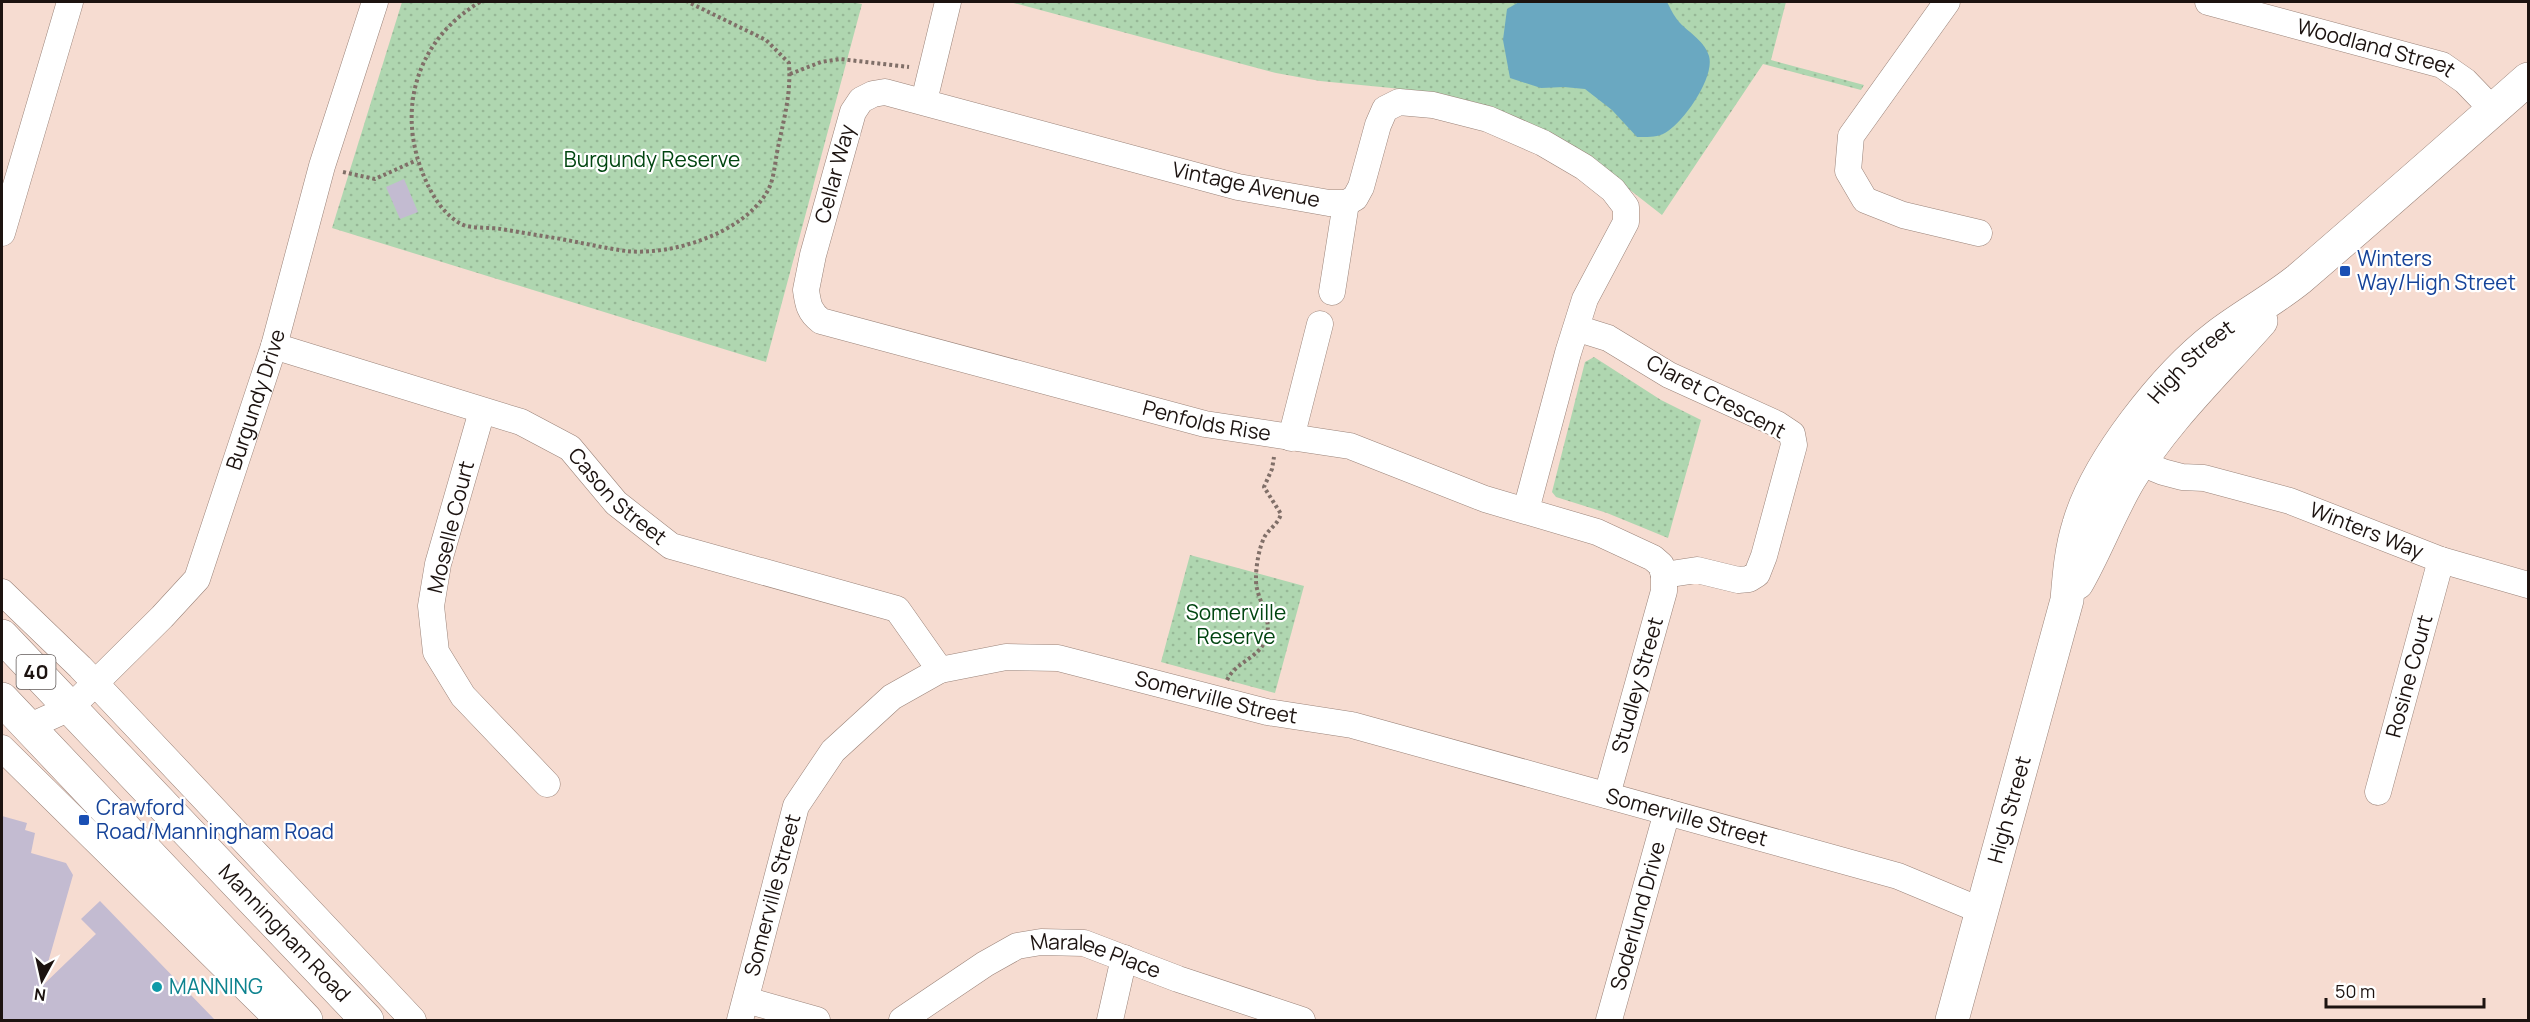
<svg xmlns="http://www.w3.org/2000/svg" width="2530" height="1022" font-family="Manrope,sans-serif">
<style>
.park{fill:url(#park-dots)}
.water{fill:#6aa8c1}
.building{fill:#c3bbd1}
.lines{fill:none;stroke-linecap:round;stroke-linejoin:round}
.minor-casing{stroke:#9a8379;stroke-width:27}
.primary-casing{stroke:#9a8379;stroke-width:34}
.path{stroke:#806f68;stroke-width:4;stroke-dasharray:3 3;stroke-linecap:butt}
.minor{stroke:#fff;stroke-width:26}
.primary{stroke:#fff;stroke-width:33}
.transit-dot{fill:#1a4fb4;stroke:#fff;stroke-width:2}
.culture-dot{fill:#0f9aa8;stroke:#fff;stroke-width:2}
.labels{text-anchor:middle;stroke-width:4.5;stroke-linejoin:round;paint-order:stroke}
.shield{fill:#fff;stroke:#605a58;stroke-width:1.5}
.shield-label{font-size:20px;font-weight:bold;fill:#1c1310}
.street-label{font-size:21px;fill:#1c1310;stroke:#fff}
.park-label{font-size:21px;fill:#014510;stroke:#fff}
.transit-label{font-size:21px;fill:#164399;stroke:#fff;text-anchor:start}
.culture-label{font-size:21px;fill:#0d838f;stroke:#fff;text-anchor:start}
</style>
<defs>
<pattern id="park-dots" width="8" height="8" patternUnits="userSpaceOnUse" patternTransform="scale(1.5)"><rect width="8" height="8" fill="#afd6b0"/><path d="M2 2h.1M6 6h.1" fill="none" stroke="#96b796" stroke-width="1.8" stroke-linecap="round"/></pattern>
</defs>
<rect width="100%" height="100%" fill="#f6dcd1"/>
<g class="park">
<path d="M402,2H852L862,4L766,362L332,228Z"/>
<path d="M1010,2H1786L1771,60L1864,85L1861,90L1763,64L1662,215L1603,169L1432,92L1320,81L1276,73Z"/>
<path d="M1594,357L1661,400L1701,420L1668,538L1607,513L1556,497L1552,492L1585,362Z"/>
<path d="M1190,555L1304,586L1275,693L1161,662Z"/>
</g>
<path class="water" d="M1519,2H1667C1670,7 1672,13 1676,18C1685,31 1704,39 1709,56C1715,77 1685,120 1668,131C1659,138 1648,137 1637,137L1612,110L1585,89L1564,87L1541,88L1510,78L1503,40L1507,9Z"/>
<g class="building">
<path d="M404,179L418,212L400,219L386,187Z"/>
<path d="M2,816L27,823L25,830L35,833L31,853L66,863L73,875L41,987L96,934L81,919L100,901L215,1020H2Z"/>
</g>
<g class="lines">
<g class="minor-casing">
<g id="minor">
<path d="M1947,2L1851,136L1848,171L1865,200L1903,215L1979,233"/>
<path id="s1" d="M2208,2L2442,65L2465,81L2493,110"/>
<path d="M924,101L948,2"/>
<path d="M2,233L70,2"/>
<path d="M1332,292L1346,203"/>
<path id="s2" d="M274,346L521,422L570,448L616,503L671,546L897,609L940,670"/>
<path d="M482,411L438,564L431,606L436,652L463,696L547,784"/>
<path d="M1291,438L1320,324"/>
<path id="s3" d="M2124,456L2163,472L2182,477L2204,478L2290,501L2441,560L2528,585"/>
<path id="s4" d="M1526,510L1568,353L1585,299L1626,222V207L1613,190L1584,167L1543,143L1488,119L1433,105L1399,102L1385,109L1378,125L1361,187L1355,198L1346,203H1329L1238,187L885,92L873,94L861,100L853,112L813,255L806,290C808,304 809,312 821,321L1205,424L1350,446L1485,499L1597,532L1653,558L1661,565L1664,575L1697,570L1738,580L1749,579L1757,574L1764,556L1794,445L1792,434L1777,424L1669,375L1608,338L1576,328"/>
<path d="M2,592L80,667L413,1020"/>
<path id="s5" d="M28,727L70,708L162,617L197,579L274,346L322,166L375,2"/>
<path d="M2,748L278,1020"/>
<path id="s6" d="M2378,792L2441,560"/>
<path id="s7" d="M1607,795L1664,591V575"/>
<path d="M746,1000L817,1020"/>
<path id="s8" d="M740,1020L796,806L833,751L892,697L940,670L1006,657L1058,658L1267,712L1352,725L1898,876L1982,911"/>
<path id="s9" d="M902,1020L985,964L1017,946L1041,942L1084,943L1178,979L1302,1020"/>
<path d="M1110,1020L1124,958"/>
<path id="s10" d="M1609,1020L1667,812"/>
</g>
</g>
<g class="primary-casing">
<g id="primary">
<path d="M2077,583C2096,550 2109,514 2129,480C2164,421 2216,372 2261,321"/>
<path id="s11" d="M2,636L367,1020"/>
<path d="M2,699L306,1020"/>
<path id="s12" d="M1952,1020L2067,600C2069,575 2071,549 2079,524C2097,462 2165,376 2217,336C2243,316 2273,300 2299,279C2376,213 2452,146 2528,79"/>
</g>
</g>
<g class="path">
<path d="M480,2C418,39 396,107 423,174C431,194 442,213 461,224C471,229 489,227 501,229C519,232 537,235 555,238C579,242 603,248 626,251C672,256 743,233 767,192C775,179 775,158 779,143C785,114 791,93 789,63L766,40L688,2"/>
<path d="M790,74L821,62L840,59L909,67"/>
<path d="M343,172L375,179L417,160"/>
<path d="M1227,680C1236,662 1258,658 1265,641C1275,618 1255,600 1256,578C1256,566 1259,547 1265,536C1270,528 1278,524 1281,514L1264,487L1272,469L1274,457"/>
</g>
<use href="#minor" class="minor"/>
<use href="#primary" class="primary"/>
</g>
<g class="transit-dot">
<rect x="2339" y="265" width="12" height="12" rx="3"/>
<rect x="78" y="814" width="12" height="12" rx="3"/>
</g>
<circle class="culture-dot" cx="157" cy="987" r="6"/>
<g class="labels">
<rect class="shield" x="16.5" y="655" width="39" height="34" rx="4.5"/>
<g class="shield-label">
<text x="36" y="679">40</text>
</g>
<g class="street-label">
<text dy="7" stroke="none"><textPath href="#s1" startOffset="174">Woodland Street</textPath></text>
<text transform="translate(835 174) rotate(-75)" y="7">Cellar Way</text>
<text transform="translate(1246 185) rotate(12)" y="7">Vintage Avenue</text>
<text dy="7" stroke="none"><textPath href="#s12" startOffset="712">High Street</textPath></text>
<text transform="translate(1716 397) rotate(28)" y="7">Claret Crescent</text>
<text dy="7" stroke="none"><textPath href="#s5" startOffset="416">Burgundy Drive</textPath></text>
<text dy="7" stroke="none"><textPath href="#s4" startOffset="1832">Penfolds Rise</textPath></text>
<text dy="7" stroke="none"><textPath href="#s2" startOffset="382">Cason Street</textPath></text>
<text transform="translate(451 527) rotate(-76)" y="7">Moselle Court</text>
<text dy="7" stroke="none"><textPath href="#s3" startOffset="255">Winters Way</textPath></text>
<text dy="7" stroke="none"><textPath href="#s6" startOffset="120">Rosine Court</textPath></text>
<text dy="7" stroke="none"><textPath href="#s7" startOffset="114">Studley Street</textPath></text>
<text dy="7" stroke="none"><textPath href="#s8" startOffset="705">Somerville Street</textPath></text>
<text dy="7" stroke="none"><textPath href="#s12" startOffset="218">High Street</textPath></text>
<text dy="7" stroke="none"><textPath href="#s8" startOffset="1191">Somerville Street</textPath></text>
<text dy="7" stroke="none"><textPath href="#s8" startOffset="129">Somerville Street</textPath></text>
<text dy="7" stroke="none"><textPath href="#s10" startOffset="108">Soderlund Drive</textPath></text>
<text dy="7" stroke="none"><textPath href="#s11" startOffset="410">Manningham Road</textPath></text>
<text dy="7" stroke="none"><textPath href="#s9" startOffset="218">Maralee Place</textPath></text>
</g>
<g class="park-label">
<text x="652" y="167">Burgundy Reserve</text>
<text x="1236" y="620">Somerville<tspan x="1236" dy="24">Reserve</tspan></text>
</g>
<g class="transit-label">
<text x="2357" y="266">Winters<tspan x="2357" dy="24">Way/High Street</tspan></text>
<text x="96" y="815">Crawford<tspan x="96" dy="24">Road/Manningham Road</tspan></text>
</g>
<g class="culture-label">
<text x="169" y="994">MANNING</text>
</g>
</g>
<rect width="2530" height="1022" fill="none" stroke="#1c1310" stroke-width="6"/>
<g transform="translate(42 980) rotate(188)" stroke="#ffffff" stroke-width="4.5" paint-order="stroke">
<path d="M0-4.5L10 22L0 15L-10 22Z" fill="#1c1310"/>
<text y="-9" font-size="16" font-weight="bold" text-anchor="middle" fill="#1c1310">N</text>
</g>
<path d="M2326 998v9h158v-9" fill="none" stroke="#1c1310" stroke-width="3"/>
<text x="2335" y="998" font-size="18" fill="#1c1310" stroke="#ffffff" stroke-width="4.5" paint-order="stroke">50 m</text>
</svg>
